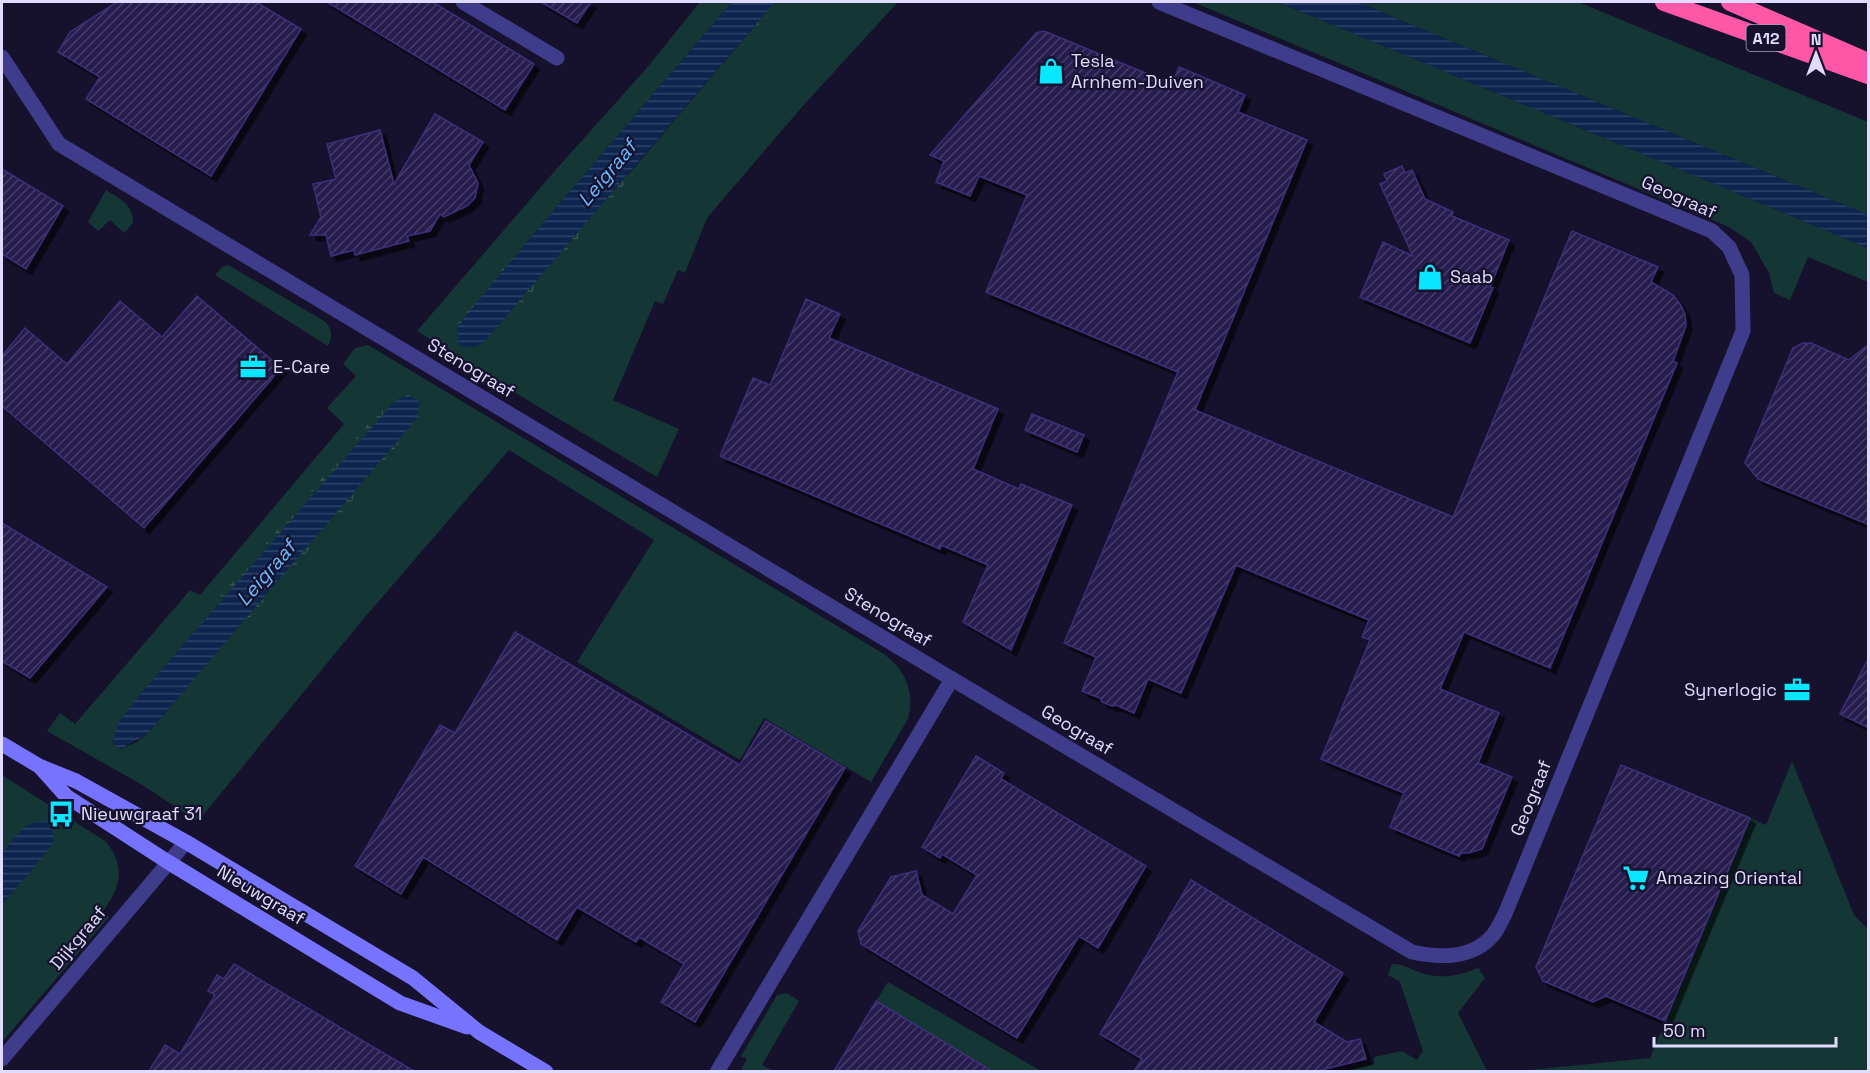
<svg xmlns="http://www.w3.org/2000/svg" width="1870" height="1073" font-family="'Space Grotesk',sans-serif">
<style>
.grass{fill:#143635;fill-rule:evenodd}
.wetland{fill:url(#wetland-marsh)}
.water{fill:url(#water-rules)}
.building{fill:url(#building-hatch);stroke:#3d2f79;stroke-width:1.5;filter:url(#shadow)}
.lines{fill:none;stroke-linecap:round;stroke-linejoin:round}
.street{stroke:#3f3c8b;stroke-width:15}
.secondary{stroke:#7673ff;stroke-width:15}
.highway{stroke:#ff57a8;stroke-width:18}
.labels{text-anchor:middle;stroke-width:4.5;stroke-linejoin:round;paint-order:stroke}
.shield{fill:#16112c;stroke:#a39fc0;stroke-width:1.5}
.shield-label{font-size:16px;font-weight:bold;fill:#e0dcff}
.poi-label{font-size:18px;fill:#e0dcff;stroke:#16112c;text-anchor:start}
.street-label{font-size:18px;fill:#e0dcff;stroke:#16112c}
.water-label{font-size:20px;font-style:italic;fill:#6abaff;stroke:#16112c}
</style>
<defs>
<pattern id="wetland-marsh" width="20" height="14" patternUnits="userSpaceOnUse" patternTransform="scale(1.5)"><rect width="20" height="14" fill="#143635"/><path d="M1 5h8M5 5V1M11 12h8M15 12V8" fill="none" stroke="#365253"/></pattern>
<pattern id="water-rules" width="6" height="5" patternUnits="userSpaceOnUse" patternTransform="scale(1.5)"><rect width="6" height="5" fill="#0d254f"/><path d="M0 2.5h6" fill="none" stroke="#304469"/></pattern>
<pattern id="building-hatch" width="6" height="6" patternUnits="userSpaceOnUse" patternTransform="scale(1.5)"><rect width="6" height="6" fill="#271d4d"/><path d="M-1 1l2-2M0 6l6-6M5 7l2-2" fill="none" stroke="#463d68"/></pattern>
<filter id="shadow"><feDropShadow dx="5.5" dy="5.5" stdDeviation="0" flood-color="#0009"/></filter>
</defs>
<rect width="100%" height="100%" fill="#16112c"/>
<g class="grass">
<path d="M700,2H732L526,243L465,348L559,256L775,2H898L801,108L707,218L685,273L678,270L663,304L655,301L613,400L679,429L657,477L537,406L417,331L559,166L645,70Z"/>
<path d="M1193,2H1278L1868,248V282L1808,257L1790,300L1774,293L1769,273L1751,242L1729,227Z"/>
<path d="M1357,2H1578L1868,122V215Z"/>
<path d="M106,190C120,199 133,204 133,223L124,233L110,220L98,231L88,222Z"/>
<path d="M228,265L326,322C332,331 333,336 328,346L215,275L222,267Z"/>
<path d="M368,345L884,654C906,671 915,691 908,719L871,782L764,718L740,760L577,662L654,540L509,450L360,623L200,819L195,820L144,786L47,731L60,713L75,724L190,590L200,595L344,424L327,408L356,376L343,364L355,348ZM264,553L259,602L147,734L137,742L123,748L112,742L138,697Z"/>
<path d="M1792,761L1854,915L1868,929V1071H1519L1650,1058L1750,818L1766,825Z"/>
<path d="M2,775L105,841C126,865 121,888 103,911L109,917L2,1042Z"/>
<path d="M1392,964C1403,963 1409,969 1419,972C1440,980 1458,976 1478,968L1485,978L1458,1013L1487,1071H1344L1374,1064V1057L1402,1051L1417,1060L1423,1051L1400,982L1388,975Z"/>
<path d="M888,982L1041,1071H992L876,1001Z"/>
<path d="M787,993L799,1001L762,1065L773,1071H740L747,1059L741,1056L777,995Z"/>
</g>
<g class="wetland">
<path d="M767,2H781L761,25L747,28Z"/>
<path d="M637,165L636,171L503,326L497,328L498,316Z"/>
<path d="M514,255L521,257L458,339L455,331L459,321Z"/>
<path d="M405,392L411,396L407,401L204,628L198,622L387,402L397,393Z"/>
<path d="M419,402L422,414L415,424L344,510L247,621L241,619L403,418Z"/>
</g>
<g class="water">
<path d="M732,2H775L485,341L476,347L467,346L465,349L456,341L458,339L457,329L464,318L526,243Z"/>
<path d="M1278,2H1357L1868,215V248Z"/>
<path d="M411,396L419,402L418,417L147,734C138,741 128,743 121,750L112,743L120,720L138,697L391,405L398,399Z"/>
<path d="M45,820L54,826L52,830L54,840L51,847L2,905V854C11,843 27,817 43,822Z"/>
</g>
<g class="building">
<path d="M117,2H256L301,29L211,176L86,99L100,77L58,52L70,32Z"/>
<path d="M327,2H433L534,64L505,110Z"/>
<path d="M541,2H591L577,23Z"/>
<path d="M1044,31L1172,84L1179,67L1245,95L1238,112L1307,140L1195,410L1453,517L1572,231L1658,267L1651,282L1673,295L1680,304L1685,314L1686,326L1673,361L1677,363L1550,668L1464,632L1440,689L1499,713L1478,763L1512,777L1482,849L1469,853H1461L1459,856L1390,827L1404,793L1321,759L1370,640L1362,637L1369,620L1236,565L1181,693L1148,679L1134,713L1116,705L1112,706L1102,702L1100,698L1082,691L1096,657L1064,643L1178,372L986,292L1027,195L979,176L970,196L936,182L944,161L930,155L1036,33Z"/>
<path d="M435,114L483,142L469,165L478,183L475,198L467,206L444,217L440,214L430,231L407,236L409,241L355,255L354,250L331,256L326,235H310L321,217L313,184L336,179L327,144L380,130L394,184Z"/>
<path d="M1402,166L1405,173L1412,170L1425,199L1453,212L1452,216L1509,240L1490,287L1493,288L1470,343L1360,297L1383,242L1413,256L1380,184L1387,181L1384,174Z"/>
<path d="M2,169L63,206L26,269L2,254Z"/>
<path d="M197,296L281,368L144,528L2,406V356L25,328L67,364L120,301L162,337Z"/>
<path d="M806,299L840,314L829,338L998,409L973,469L1019,489L1021,484L1072,505L1011,650L963,622L988,565L941,545L940,549L720,456L753,378L770,385Z"/>
<path d="M1803,343H1811L1849,360L1869,344V525L1758,479L1745,463L1793,348Z"/>
<path d="M1032,414L1084,435L1077,452L1025,430Z"/>
<path d="M2,523L107,587L30,678L2,661Z"/>
<path d="M515,632L740,765L766,721L845,768L695,1022L661,1002L684,964L639,937L636,942L577,907L557,940L423,857L401,894L355,866L440,725L455,733Z"/>
<path d="M1869,657V728L1840,714Z"/>
<path d="M976,756L1004,773L1001,779L1146,866L1098,948L1079,936L1017,1038L861,944L858,931L891,877L916,871L922,895L953,914L977,875L942,854L940,858L922,847Z"/>
<path d="M1621,765L1750,818L1665,1021L1606,996L1593,1002L1543,981L1536,967Z"/>
<path d="M1191,880L1343,973L1314,1022L1347,1042L1360,1039L1366,1059L1317,1071H1134L1142,1059L1100,1034Z"/>
<path d="M234,964L368,1044L414,1071H149L165,1045L180,1054L215,995L208,991L217,975L224,979Z"/>
<path d="M876,1001L992,1071H834Z"/>
</g>
<g class="lines">
<g class="street">
<path d="M463,2L557,58"/>
<path d="M2,57L59,144L952,679"/>
<path d="M2,1059L186,842"/>
<path d="M717,1072L952,679L1412,952C1439,958 1473,959 1493,935C1498,929 1501,921 1505,914L1743,331L1742,275L1729,247L1712,231L1159,2"/>
</g>
<g class="secondary">
<path d="M2,744L39,766L76,781L186,842L413,978L479,1032L546,1072"/>
<path d="M41,768L66,796L168,862L400,1003L467,1027"/>
</g>
<g class="highway">
<path d="M1664,2L1868,75"/>
<path d="M1730,2L1868,62"/>
</g>
</g>
<defs>
<g id="shop-bare" transform="scale(2.07)"><path d="M-5-2.5h2.3a2.7 3.5 0 0 1 5.4 0H5L5.5 6h-11ZM-1.5-2.5h3a1.5 2.3 0 0 0-3 0Z" fill="#08e7ff" stroke="#16112c" stroke-width="2.5" paint-order="stroke"/></g>
<g id="office-bare" transform="scale(2.07)"><path d="M-6-3h4V-5.5h4V-3h4V5H-6ZM-1-4.5V-3h2v-1.5ZM-6 0V1H6V0Z" fill="#08e7ff" stroke="#16112c" stroke-width="2.5" paint-order="stroke"/></g>
<g id="bus-bare" transform="scale(2.07)"><path d="M-5-6H5V4H4V6H2V4H-2V6H-4V4H-5ZM-3.5-4V0h7V-4ZM-3.5 1.2v1.5H-2V1.2ZM2 1.2v1.5H3.5V1.2Z" fill="#08e7ff" stroke="#16112c" stroke-width="2.5" paint-order="stroke"/></g>
<g id="supermarket-bare" transform="scale(2.07)"><path d="M-6-5.5h2.5l.6 2H6L4.5 2H-2.5L-4.4-4H-6ZM-1.5 3.2a1.3 1.3 0 1 0 .1 0ZM3 3.2a1.3 1.3 0 1 0 .1 0Z" fill="#08e7ff" stroke="#16112c" stroke-width="2.5" paint-order="stroke"/></g>
</defs>
<g fill-rule="evenodd">
<use href="#shop-bare" x="1051" y="71"/>
<use href="#shop-bare" x="1430" y="277"/>
<use href="#office-bare" x="253" y="367"/>
<use href="#office-bare" x="1797" y="690"/>
<use href="#bus-bare" x="61" y="814"/>
<use href="#supermarket-bare" x="1636" y="878"/>
</g>
<g class="labels">
<rect class="shield" x="1746.5" y="25" width="39" height="26" rx="4.5"/>
<g class="shield-label">
<text x="1766" y="44">A12</text>
</g>
<g class="poi-label">
<text x="1071" y="67">Tesla<tspan x="1071" dy="21">Arnhem-Duiven</tspan></text>
<text x="1450" y="283">Saab</text>
<text x="273" y="373">E-Care</text>
<text x="1777" y="696" text-anchor="end">Synerlogic</text>
<text x="81" y="820">Nieuwgraaf 31</text>
<text x="1656" y="884">Amazing Oriental</text>
</g>
<g class="street-label">
<text transform="translate(1679 197) rotate(24)" y="6">Geograaf</text>
<text transform="translate(471 368) rotate(31)" y="6">Stenograaf</text>
<text transform="translate(888 617) rotate(31)" y="6">Stenograaf</text>
<text transform="translate(1077 730) rotate(31)" y="6">Geograaf</text>
<text transform="translate(1531 798) rotate(-68)" y="6">Geograaf</text>
<text transform="translate(261 895) rotate(31)" y="6">Nieuwgraaf</text>
<text transform="translate(78 938) rotate(-50)" y="6">Dijkgraaf</text>
</g>
<g class="water-label">
<text transform="translate(607 173) rotate(-50)" y="7">Leigraaf</text>
<text transform="translate(266 573) rotate(-49)" y="7">Leigraaf</text>
</g>
</g>
<rect width="1870" height="1073" fill="none" stroke="#e0dcff" stroke-width="6"/>
<g transform="translate(1816 54)" stroke="#16112c" stroke-width="4.5" paint-order="stroke">
<path d="M0-4.5L10 22L0 15L-10 22Z" fill="#e0dcff"/>
<text y="-9" font-size="16" font-weight="bold" text-anchor="middle" fill="#e0dcff">N</text>
</g>
<path d="M1654 1037v9h182v-9" fill="none" stroke="#e0dcff" stroke-width="3"/>
<text x="1663" y="1037" font-size="18" fill="#e0dcff" stroke="#16112c" stroke-width="4.5" paint-order="stroke">50 m</text>
</svg>
